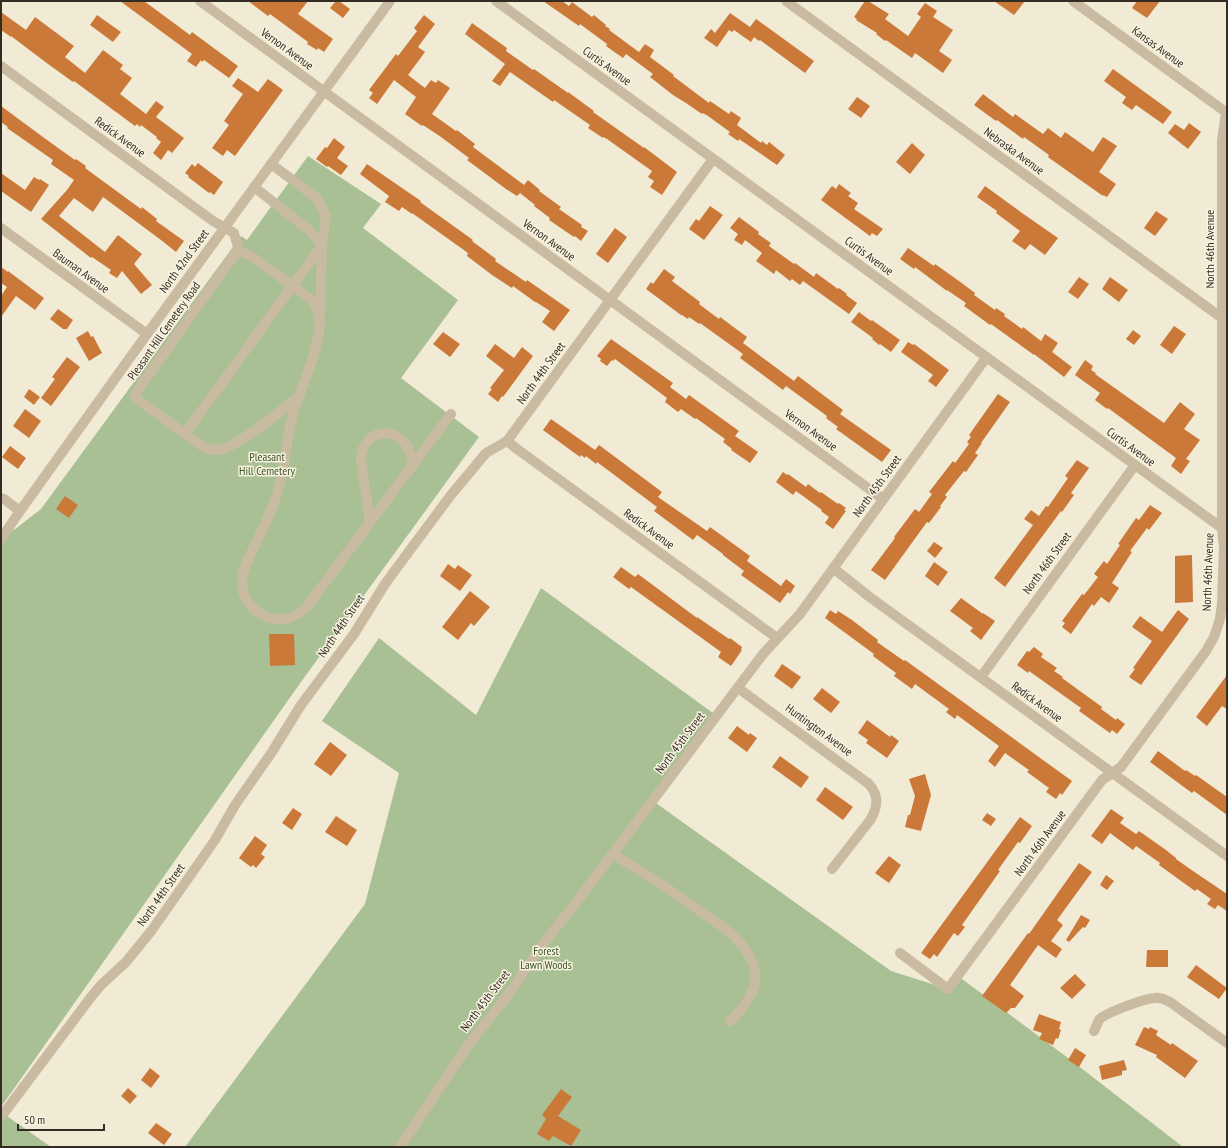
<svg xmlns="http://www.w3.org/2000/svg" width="1228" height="1148" font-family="'PT Sans Narrow',sans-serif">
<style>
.green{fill:#a9c095}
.building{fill:#cb7939}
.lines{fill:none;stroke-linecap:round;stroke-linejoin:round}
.minor{stroke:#c9bba1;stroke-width:10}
.labels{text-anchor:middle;stroke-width:3;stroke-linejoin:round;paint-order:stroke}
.street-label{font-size:12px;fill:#332c24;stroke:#f9f3e1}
.park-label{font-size:12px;fill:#3a5227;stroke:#f9f3e1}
</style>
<rect width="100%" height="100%" fill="#f1ead5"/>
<g class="green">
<path d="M308,156L381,204L363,228L458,300L401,378L479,437L301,682L1,1107V540L41,509L241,236L247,240Z"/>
<path d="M541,588L717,716L653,801L891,971L948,989L958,976L1072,1061L1183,1147H185L365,904L399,773L322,721L379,638L476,715Z"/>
<path d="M4,1114L51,1147H1V1117Z"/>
</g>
<g class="building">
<path d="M120,1H144L190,35L192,32L238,66L229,78L204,60L202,62L201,60L196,67L187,61L192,54Z"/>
<path d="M248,1H308L298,14L333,39L324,52L318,48L317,50L307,44L308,42L270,14L268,16Z"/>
<path d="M336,1H339L350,9L343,18L330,8Z"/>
<path d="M543,1H562L569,6L572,2L592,17L594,15L606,25L605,26L610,29L609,30L639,52L645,44L654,50L650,57L674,75L673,76L709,103L710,101L729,114L731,111L741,118L737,125L761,143L762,141L767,145L769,142L785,155L777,165L739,139L738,141L728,134L730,132L708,116L703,113L702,114L686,103L673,95L650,77L653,74L626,54L623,58L606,46L607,44L580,24L579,26Z"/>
<path d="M865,1H868L889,14L885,19L908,36L921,17L917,14L925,3L937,11L933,17L953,30L939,51L952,60L943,73L915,53L912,58L886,40L885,41L876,34L877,33L856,20L857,19L854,17Z"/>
<path d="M994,1H1025L1014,15Z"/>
<path d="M1137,1H1160L1147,18L1132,8Z"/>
<path d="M1,12L26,30L35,17L74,46L65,57L85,73L103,50L123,65L120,69L132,78L120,94L146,114L156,101L164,107L156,117L184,138L172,153L168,150L161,160L153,153L161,142L156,138L157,137L141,125L140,127L137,124L135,126L74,81L73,82L48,64L11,36V37L1,30Z"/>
<path d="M730,13L750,27L756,19L814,61L805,73L760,40L759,41L754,37L751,42L734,30L732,32L729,30L717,47L704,38L711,29L715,33Z"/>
<path d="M97,15L121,32L113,42L90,25Z"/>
<path d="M424,15L435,24L418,47L425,52L408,75L425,88L431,80L436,83L438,80L450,88L432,114L456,131L457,130L475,144L473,147L524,185L528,180L540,190L539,191L561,207L559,209L582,225L581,227L588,231L581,241L575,236L574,237L549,220L550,218L534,206L535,205L520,193L517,196L506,189L467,160L469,158L441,137L423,125L422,126L405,114L416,97L394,80L377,104L369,98L373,93L369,90L396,54L398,56L417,31L414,28Z"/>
<path d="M472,23L507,48L506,51L533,70L534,69L568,93V92L594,111L593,112L644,148V147L677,172L662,195L650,187L654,181L648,177L652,171L607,139L603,137V138L588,128L590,125L554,100L553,102L510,72L500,86L492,81L505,64L465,34Z"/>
<path d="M1113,69L1172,112L1163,124L1136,105L1132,110L1122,103L1126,97L1104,81Z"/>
<path d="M238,78L258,92L268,79L283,90L235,156L227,150L223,156L212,148L229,125L224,121L243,94L232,86Z"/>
<path d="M983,94L1013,117L1015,114L1043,134L1048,128L1061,138L1065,132L1093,152L1103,137L1117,146L1099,172L1116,184L1107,197L1103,195V196L1052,160L1048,157L1049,155L1024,137L1023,139L997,120L996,121L974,105Z"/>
<path d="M857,97L870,106L861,118L848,109Z"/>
<path d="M1,106L47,140L75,160L76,159L86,166L85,168L141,209L142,207L157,219L156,221L184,241L176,252L161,240L103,197L93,212L74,198L59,216L105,252L118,235L142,254L134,264L152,285L141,294L122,271L117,278L109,273L111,270L92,257L91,258L41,219L67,190L74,180L51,164L53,160L7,128L8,127L1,122Z"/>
<path d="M1189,123L1201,132L1188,149L1168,133L1175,124L1184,130Z"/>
<path d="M334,138L345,147L337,158L348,166L341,175L328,166L327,167L316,159L325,147L327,148Z"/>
<path d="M912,143L925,155L910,174L896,162Z"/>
<path d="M198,163L223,182L214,195L210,192L209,193L188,177L189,176L185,173L192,164L195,167Z"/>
<path d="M367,164L421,201L420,202L473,240L472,241L496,259L495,261L526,282L527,280L570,310L554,331L542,322L550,311L536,302H535L513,286L512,288L492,275L467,256L468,253L412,213V214L402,207L399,211L385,202L389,196L360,174Z"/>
<path d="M1,173L25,190L34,177L39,180L40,179L49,185L31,212L1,191Z"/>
<path d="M839,184L851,193L848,196L858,203L854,209L883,229L877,236L872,233L870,236L821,200L832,186L836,189Z"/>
<path d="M985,186L1022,213L1058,238L1045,255L1030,244L1025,250L1012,241L1020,231L996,213L997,211L977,197Z"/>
<path d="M710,206L723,215L704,240L689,229L696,219L699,221Z"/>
<path d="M1156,211L1168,219L1155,236L1144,228Z"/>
<path d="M739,217L759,232L758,234L771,243L769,246L794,264L795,263L814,277L816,273L838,289L839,288L847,294L846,295L857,303L849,314L803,281L800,285L792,279L790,281L776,270L774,274L756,261L762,253L745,240L742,245L734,240L738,234L730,228Z"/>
<path d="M615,228L627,237L608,263L596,254Z"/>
<path d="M908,248L934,266L935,264L959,281L975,293L974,295L995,310L996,308L1005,314L1004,316L1022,329L1023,327L1041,341L1045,334L1058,343L1052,352L1072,367L1064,377L1034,354V355L991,324L990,325L964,306L966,303L947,290V291L915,267L914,269L900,259Z"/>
<path d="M1,267L8,272V271L44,298L35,310L16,296L1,317V296L7,287L1,283Z"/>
<path d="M664,269L675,277L672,281L700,302L699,304L719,319L720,317L747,337L743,343L794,381L798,376L843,410L840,414L891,450L882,462L836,429L838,427L826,418L827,416L786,386L783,390L740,358L743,354L700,323L699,324L689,317L688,319L682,315H681L646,289L651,282L653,284Z"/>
<path d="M1079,277L1089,284L1078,299L1068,292Z"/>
<path d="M1110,277L1128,290L1119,302L1102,289Z"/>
<path d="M58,309L73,320L67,329H63L50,319Z"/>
<path d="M859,312L871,321L872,320L900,340L891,352L880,344L879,345L872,339L873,338L851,322Z"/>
<path d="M1174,326L1186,334L1172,354L1160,345Z"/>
<path d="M1133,330L1141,336L1134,345L1126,339Z"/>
<path d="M88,331L91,337L93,336L102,353L89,361L76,338Z"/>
<path d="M443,332L460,344L450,357L433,344Z"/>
<path d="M611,339L673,383L670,387L686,399L689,395L739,431L735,436L758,452L750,463L731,450L732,449L723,442L725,439L696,418L695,419L681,409L678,412L665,402L667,398L615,359L613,361L612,360L607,366L600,361L601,359L597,356Z"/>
<path d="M908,342L913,345L914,344L949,370L936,387L928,381L933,375L901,352Z"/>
<path d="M495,344L514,358L522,347L533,356L503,397L502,396L498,402L488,394L492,389L490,388L504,370L486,356Z"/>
<path d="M67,357L80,367L51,406L41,398L55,379L52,377Z"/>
<path d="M1085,360L1093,366L1091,370L1096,373L1095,374L1164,423L1180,402L1195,414L1184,429L1200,440L1186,459L1190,461L1181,474L1171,466L1176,458L1108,408L1107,409L1095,400L1100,393L1075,375Z"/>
<path d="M29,389L40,397L34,405L24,397Z"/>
<path d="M998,394L1010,402L981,443H982L975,453L978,455L966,472L964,471L945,495L947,497L940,506L941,507L929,523L927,522L885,580L871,570L895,538L894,537L915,509L919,512L932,494L929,492L953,461L955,463L969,444L967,442L971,437L969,435Z"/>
<path d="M25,409L41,421L29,438L13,426Z"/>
<path d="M551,419L595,450L599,445L662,492L658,497L707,531L710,527L750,556L747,561L781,586L786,579L795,586L790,594L788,592L780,603L741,575L744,571L723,555V554L697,535L693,540L681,531L654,511L657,507L597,462L596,464L586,456L585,458L581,455L580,457L543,430Z"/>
<path d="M10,446L26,458L18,469L2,457Z"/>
<path d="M1077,460L1089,468L1071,493L1074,495L1062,512L1061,511L1005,587L994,578L1033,525L1024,519L1031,510L1039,516L1046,506L1048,507L1068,478L1065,476Z"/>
<path d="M783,472L787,475L788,474L806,487L808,484L820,493L821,492L838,504L839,503L846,508L844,510L846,511L833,529L825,523L829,517L821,511L822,510L796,491L793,495L776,482Z"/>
<path d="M65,496L78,505L69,518L56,509Z"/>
<path d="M1150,505L1162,513L1149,530L1147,528L1130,551L1132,552L1112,583L1119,588L1109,603L1101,597L1094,606L1092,604L1071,634L1062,627L1065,623L1062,621L1082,594L1084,595L1098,577L1094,574L1104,561L1107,564L1120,545L1118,544L1136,518L1139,520Z"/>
<path d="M934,542L943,548L935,558L927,551Z"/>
<path d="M1192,555L1193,602L1175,603V556Z"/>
<path d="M934,562L948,572L938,586L925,576Z"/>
<path d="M448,564L455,569L458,565L472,575L460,591L440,576Z"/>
<path d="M621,567L635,577L638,574L697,618V617L729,639L730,638L742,647L741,650H742L731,666L718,657L721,652L631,587L629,589L613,577Z"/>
<path d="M470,591L490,607L474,626L471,623L458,640L442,627Z"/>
<path d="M961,598L983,614V613L995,621L981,640L970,631L973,628L950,611Z"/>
<path d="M830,610L836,614L838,611L852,620L878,640L877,642L904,661L905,660L1072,781L1062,795L1060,793L1056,799L1046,792L1049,788L1027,772L1029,770L1005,753L995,767L988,761L999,746L957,715L955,719L946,712L949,709L915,684L912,689L894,676L896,673L873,656L874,654L825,618Z"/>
<path d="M1178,610L1189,619L1141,685L1129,677L1135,669L1133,668L1152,641L1132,627L1140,616L1162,632Z"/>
<path d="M269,634H294L295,665L270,666Z"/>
<path d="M1034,647L1043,654L1041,657L1057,668L1054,671L1063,677L1062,678L1102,707L1101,709L1116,720L1117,718L1125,724L1117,734L1112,730L1110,733L1079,711L1081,708L1029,671L1028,673L1017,665L1027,651L1029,652Z"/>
<path d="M782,664L801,677L792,689L774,676Z"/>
<path d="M1227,675V709L1222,706L1207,726L1196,717Z"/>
<path d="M822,688L840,702L831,713L813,699Z"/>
<path d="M867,720L890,737L891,735L899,741L887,758L866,743L868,740L858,733Z"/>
<path d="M737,726L749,735L750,733L757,738L747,752L728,738Z"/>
<path d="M330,742L347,755L331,776L314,764Z"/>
<path d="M1158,751L1185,771L1186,770L1195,776L1196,775L1227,797V815L1194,791L1192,793L1150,762Z"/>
<path d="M780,756L809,777L801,788L772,767Z"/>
<path d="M925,774L931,795L921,831L905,827L908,815H910L915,796L909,779Z"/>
<path d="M825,787L853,807L843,820L816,800Z"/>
<path d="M293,808L302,814L292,830L282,823Z"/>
<path d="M1111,809L1124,818L1120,823L1136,834L1139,831L1166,850L1176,858V859L1190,869L1227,894V911L1218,905L1215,909L1207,904L1211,899L1197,889L1195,891L1159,865L1160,863L1136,846L1133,850L1110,833L1102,844L1091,836Z"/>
<path d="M987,813L996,819L991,826L982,820Z"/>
<path d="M336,816L357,830L347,846L325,832Z"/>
<path d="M1020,817L1032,826L1020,843L1018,842L998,870L1000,871L962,925L965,927L958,936L954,933L937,957L934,954L930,959L921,953Z"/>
<path d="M255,836L267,845L261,854L265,857L256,868L253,865L251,867L239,858Z"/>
<path d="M889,856L901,865L889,883L875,873Z"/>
<path d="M1079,863L1092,872L1057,920L1063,925L1051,941L1062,949L1056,958L1038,945L1010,985L1024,996L1015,1008H1011L1006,1013L982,996L1028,933L1029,934Z"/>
<path d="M1106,875L1114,881L1107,890L1100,885Z"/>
<path d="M1081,915L1090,920L1085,928L1083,927L1069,942L1066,940Z"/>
<path d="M1147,950H1168V967H1146Z"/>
<path d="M1196,965L1227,988L1219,999L1187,977Z"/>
<path d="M1075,974L1086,985L1072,999L1060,988Z"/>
<path d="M1039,1014L1061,1022L1059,1029L1061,1030L1058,1039L1056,1038L1053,1045L1039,1039L1042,1033L1033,1030Z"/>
<path d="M1144,1027L1149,1029L1150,1027L1158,1031L1156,1035L1171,1045L1172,1043L1198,1061L1185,1078L1156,1057L1157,1055L1135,1045Z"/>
<path d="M1075,1048L1086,1055L1079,1067L1068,1060Z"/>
<path d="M1124,1060L1127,1070L1122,1071V1075L1102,1080L1099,1066Z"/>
<path d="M150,1068L160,1076L151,1088L141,1080Z"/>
<path d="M128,1088L137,1096L130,1104L121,1096Z"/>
<path d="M561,1089L572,1097L558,1116L581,1130L571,1146L553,1136L549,1141L537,1134L546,1119L542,1115Z"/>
<path d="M156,1123L172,1134L164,1145L148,1133Z"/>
</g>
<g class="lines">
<g class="minor">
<path d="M200,1L883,499"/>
<path d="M496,1L1226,531"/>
<path d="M786,1L1226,321"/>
<path d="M1073,1L1227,113"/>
<path d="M1,66L213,221L234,233L239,251L251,256L312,300C315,306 318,311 319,317C321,325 319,333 317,341C312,369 297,394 291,422C285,447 285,473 276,497C271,511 265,525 258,539C252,552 243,566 242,581C241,604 263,621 284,619C293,618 300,613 306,608L451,414"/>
<path d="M271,164L317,198L326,216L322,245L320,314"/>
<path d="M254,187L310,231L322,245"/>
<path d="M1,228L147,334"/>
<path d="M239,251L231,259L136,393L135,396L137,399L205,448C209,449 213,451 217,450C236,449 283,409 299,396"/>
<path d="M185,434L322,245"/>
<path d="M507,441L517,449L777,638"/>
<path d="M1,498L4,499L20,511"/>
<path d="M370,522L361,460C361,435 388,424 405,443C410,449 411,457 413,464"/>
<path d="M1,539L20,511L147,334L390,1"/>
<path d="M833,568L871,598L1227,856"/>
<path d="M981,677L1135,465"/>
<path d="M738,688L869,784C879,796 878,806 871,819L832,869"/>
<path d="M613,854C643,872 672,891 700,911C712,920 726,928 737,939C745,948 753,959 755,971C758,989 743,1010 730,1021"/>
<path d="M900,953L948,989L1102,780L1121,767L1206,651L1214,637L1220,619L1222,604L1224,547L1222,529V141L1226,113"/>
<path d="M1094,1031C1096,1028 1097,1023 1099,1020C1104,1013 1146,998 1155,998C1161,997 1165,1000 1170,1002L1227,1043"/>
<path d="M1,1117L91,997L101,985L126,962L152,930L215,840L235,805L272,752L301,705L354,634L385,584L410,550L451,495L486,453L507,441L713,159"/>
<path d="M400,1147L469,1044L508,995L540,948L578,900L763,654L800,614L986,358"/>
</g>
</g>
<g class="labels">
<g class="street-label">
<text transform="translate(1158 47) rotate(36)" y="4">Kansas Avenue</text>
<text transform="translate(287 49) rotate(36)" y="4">Vernon Avenue</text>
<text transform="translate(607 66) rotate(36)" y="4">Curtis Avenue</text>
<text transform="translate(120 137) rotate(36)" y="4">Redick Avenue</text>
<text transform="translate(1014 151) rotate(36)" y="4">Nebraska Avenue</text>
<text transform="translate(549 240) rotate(36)" y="4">Vernon Avenue</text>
<text transform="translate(1210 249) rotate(-90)" y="4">North 46th Avenue</text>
<text transform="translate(869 256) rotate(36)" y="4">Curtis Avenue</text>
<text transform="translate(184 261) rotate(-54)" y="4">North 42nd Street</text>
<text transform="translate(81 271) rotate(36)" y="4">Bauman Avenue</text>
<text transform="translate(164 331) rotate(-55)" y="4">Pleasant Hill Cemetery Road</text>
<text transform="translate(541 373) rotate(-54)" y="4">North 44th Street</text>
<text transform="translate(811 430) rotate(36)" y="4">Vernon Avenue</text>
<text transform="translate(1131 447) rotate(36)" y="4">Curtis Avenue</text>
<text transform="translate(877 486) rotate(-54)" y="4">North 45th Street</text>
<text transform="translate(649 529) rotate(36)" y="4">Redick Avenue</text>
<text transform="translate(1047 563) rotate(-54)" y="4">North 46th Street</text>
<text transform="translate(1208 572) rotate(-88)" y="4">North 46th Avenue</text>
<text transform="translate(341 626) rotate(-56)" y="4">North 44th Street</text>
<text transform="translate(1037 702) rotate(36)" y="4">Redick Avenue</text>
<text transform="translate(819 730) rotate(36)" y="4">Huntington Avenue</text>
<text transform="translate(680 743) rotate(-53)" y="4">North 45th Street</text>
<text transform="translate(1040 843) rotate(-54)" y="4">North 46th Avenue</text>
<text transform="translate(161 895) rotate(-55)" y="4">North 44th Street</text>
<text transform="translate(485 1001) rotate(-53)" y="4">North 45th Street</text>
</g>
<g class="park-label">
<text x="267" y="461">Pleasant<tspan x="267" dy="14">Hill Cemetery</tspan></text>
<text x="546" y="955">Forest<tspan x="546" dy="14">Lawn Woods</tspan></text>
</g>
</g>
<rect width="1228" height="1148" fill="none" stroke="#332c24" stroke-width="4"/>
<path d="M18 1124v6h86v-6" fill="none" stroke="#332c24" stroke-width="2"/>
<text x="24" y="1124" font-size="12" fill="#332c24" stroke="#f9f3e1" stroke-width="3" paint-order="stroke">50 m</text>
</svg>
